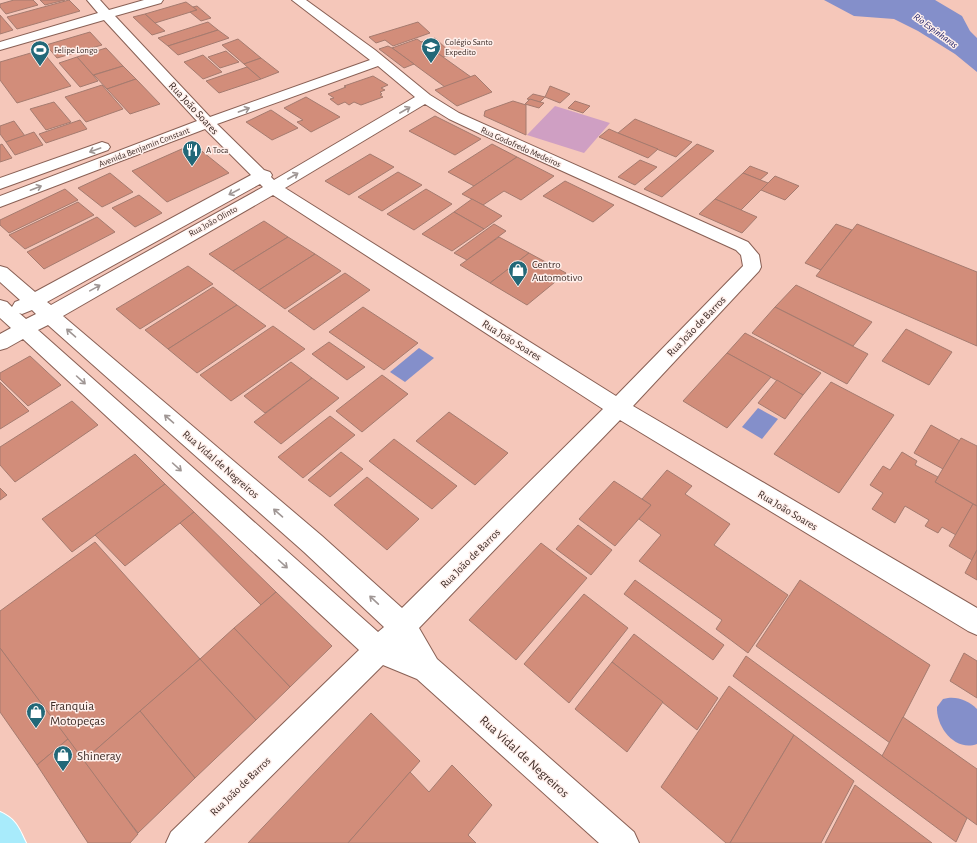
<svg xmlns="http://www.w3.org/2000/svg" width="977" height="843" font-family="'Alegreya Sans',sans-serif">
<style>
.green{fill:#cf9fc3}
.water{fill:#848fca}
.building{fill:#d28d7a;stroke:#a57b6f}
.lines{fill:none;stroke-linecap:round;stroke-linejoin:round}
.minor-casing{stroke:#896055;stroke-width:2}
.major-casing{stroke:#fff;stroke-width:2}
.minor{fill:#fff;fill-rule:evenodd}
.major{fill:#a8ebfb;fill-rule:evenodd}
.oneway{stroke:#9f9694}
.labels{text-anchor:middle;stroke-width:3;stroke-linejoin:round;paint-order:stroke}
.far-poi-label{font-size:9px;fill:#3f2d28;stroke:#fff0ec;text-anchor:start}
.far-street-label{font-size:9px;fill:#3f2d28;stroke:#fff0ec}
.far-water-label{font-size:10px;font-style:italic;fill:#222369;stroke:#fff0ec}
.street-label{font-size:11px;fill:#3f2d28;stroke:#fff0ec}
.poi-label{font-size:11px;fill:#3f2d28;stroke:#fff0ec;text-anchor:start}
.near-poi-label{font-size:13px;fill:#3f2d28;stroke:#fff0ec;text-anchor:start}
.near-street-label{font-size:13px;fill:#3f2d28;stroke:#fff0ec}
</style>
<rect width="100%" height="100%" fill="#f5c7ba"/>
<path class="green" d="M555,106L610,123L584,153L527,135Z"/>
<g class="water">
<path d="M824,0H935L962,16L970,31L977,38V72L955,54L918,31L894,19L854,16Z"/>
<path d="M419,348L434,358L405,382L390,372Z"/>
<path d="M758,408L778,419L762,439L742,427Z"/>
<path d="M948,698C960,697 968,701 977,709V744C955,752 936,727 937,707L943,699Z"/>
</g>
<g class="building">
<path d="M14,0H33L38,5L6,14L0,7V4Z"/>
<path d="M40,0H65L45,5Z"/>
<path d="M69,0L80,11L17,29L7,17Z"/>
<path d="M186,2L197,10L155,23L145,14Z"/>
<path d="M197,6L211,18L201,21L190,12L197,10L193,7Z"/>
<path d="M145,14L155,23L165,31L152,35L133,17Z"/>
<path d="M0,15L13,30L0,34Z"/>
<path d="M208,22L218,30L168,46L158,38Z"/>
<path d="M418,22L430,33L393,46L385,40L376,43L369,37Z"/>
<path d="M218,30L229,38L178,55L168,46Z"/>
<path d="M90,32L102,45L57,58L46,45Z"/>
<path d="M435,38L453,55L443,57L421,42Z"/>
<path d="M238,39L261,58L244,64L222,45Z"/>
<path d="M417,39L443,57L471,77L445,87L392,48Z"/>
<path d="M388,46L392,48L414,64L404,68L379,49Z"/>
<path d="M106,48L123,66L93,75L77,57Z"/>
<path d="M41,50L71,86L17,103L0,80V62Z"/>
<path d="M226,51L239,62L220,68L208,57Z"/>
<path d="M203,55L222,72L203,79L184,62Z"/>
<path d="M77,57L93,75L98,81L80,87L59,63Z"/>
<path d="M261,58L279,72L261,79L244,64Z"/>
<path d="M123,66L136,79L107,89L94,75Z"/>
<path d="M247,67L261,79L219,93L206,81Z"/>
<path d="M475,75L492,92L457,106L435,90Z"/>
<path d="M373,76L388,85L381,88L385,90L380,92L382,94L380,95L383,97L361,105L354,102L349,105L345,102L338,105L330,99L334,98L328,94L346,87L344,86Z"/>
<path d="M136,79L160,104L130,114L107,89Z"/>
<path d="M102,85L123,109L86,122L65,97Z"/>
<path d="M550,86L570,94L560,103L545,97Z"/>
<path d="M533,94L545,97L540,102L527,99Z"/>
<path d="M306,97L340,117L311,132L297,122L303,120L284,108Z"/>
<path d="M530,99L540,102L544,103L539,108L525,104Z"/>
<path d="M513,101L526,105V135L484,116L485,111Z"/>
<path d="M575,101L590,106L583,113L568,108Z"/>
<path d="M54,102L71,122L46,130L30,109Z"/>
<path d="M271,110L298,128L272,140L246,122Z"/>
<path d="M435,116L481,139L455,155L409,131Z"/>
<path d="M635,119L692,142L676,157L618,133Z"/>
<path d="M80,120L87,129L46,143L39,134Z"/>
<path d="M14,121L25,136L6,142L0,134V126Z"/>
<path d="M609,129L618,133L658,149L648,158L599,137Z"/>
<path d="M34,132L43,145L15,155L6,142Z"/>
<path d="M2,144L12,158L0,162V145Z"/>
<path d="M193,144L229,173L167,202L132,171Z"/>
<path d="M492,144L517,157L474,186L448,172Z"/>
<path d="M697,144L714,151L662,197L644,189Z"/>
<path d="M370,154L394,167L349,195L325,181Z"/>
<path d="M517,157L554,176L521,200L504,191L483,205L462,194Z"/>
<path d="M640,160L657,167L635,185L618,177Z"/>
<path d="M750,166L768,173L760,180L743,173Z"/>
<path d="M398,172L422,185L382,211L358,197Z"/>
<path d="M110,173L133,192L102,207L78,188Z"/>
<path d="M743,173L768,183L741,210L715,199Z"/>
<path d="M775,176L799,186L785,200L761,190Z"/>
<path d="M565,181L614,205L593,222L543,196Z"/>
<path d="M65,189L78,200L9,233L0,225V220Z"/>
<path d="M426,189L452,204L414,230L387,214Z"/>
<path d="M139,195L162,213L135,227L112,208Z"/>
<path d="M472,199L483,205L502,216L484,229L454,212Z"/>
<path d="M715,199L741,210L757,217L742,233L699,214Z"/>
<path d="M78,202L94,215L25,249L9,235Z"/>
<path d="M454,212L484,229L452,251L422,234Z"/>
<path d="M97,217L115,232L44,269L27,252Z"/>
<path d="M264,221L288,237L233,271L209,254Z"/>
<path d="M494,224L506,231L467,260L454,253Z"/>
<path d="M836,224L852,230L821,270L805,263Z"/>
<path d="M857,224L977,272V346L816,276Z"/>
<path d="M288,237L315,254L259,290L233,271Z"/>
<path d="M499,237L529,253L490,283L460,265Z"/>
<path d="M529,253L566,273L527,305L490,283Z"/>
<path d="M315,254L341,271L285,309L259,290Z"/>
<path d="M188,266L213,284L140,329L116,309Z"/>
<path d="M345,273L370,290L314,330L288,311Z"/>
<path d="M796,285L872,322L853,346L775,307Z"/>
<path d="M213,287L237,305L168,349L145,330Z"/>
<path d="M237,305L266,326L197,373L168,349Z"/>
<path d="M363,307L418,343L384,370L329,332Z"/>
<path d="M775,307L868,354L847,384L752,333Z"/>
<path d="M273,326L305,349L231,401L200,375Z"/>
<path d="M906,329L952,352L929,385L882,361Z"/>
<path d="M745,333L821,373L803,395L727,353Z"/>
<path d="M329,342L365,367L347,380L312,354Z"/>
<path d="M727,353L771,377L727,428L683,401Z"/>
<path d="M30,356L61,385L28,406L0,379V373Z"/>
<path d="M291,362L312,378L265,413L244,396Z"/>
<path d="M382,375L408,394L362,432L336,411Z"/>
<path d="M312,378L339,398L281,444L254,422Z"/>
<path d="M777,380L803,395L785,419L758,403Z"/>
<path d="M0,382L29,411L0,429Z"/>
<path d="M831,382L894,415L839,493L774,454Z"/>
<path d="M72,401L98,425L15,482L0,465V447Z"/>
<path d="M449,412L508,453L475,485L416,441Z"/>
<path d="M330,416L355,435L303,478L278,457Z"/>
<path d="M931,425L960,441L943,469L914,453Z"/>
<path d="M961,438L977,446V506L935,482Z"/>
<path d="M394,439L457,486L432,509L369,461Z"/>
<path d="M341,452L363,469L330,497L308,480Z"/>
<path d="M902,452L917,461L915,465L938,477L935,482L973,504L956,535L942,527L938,533L925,526L929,520L905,506L895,523L872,509L883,493L870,485L883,466L890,470Z"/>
<path d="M135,454L165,484L72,552L42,519Z"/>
<path d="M667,470L692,486L685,494L730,524L714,545L788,595L748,653L716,629L722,620L639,561L661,535L639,519L651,505L642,499Z"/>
<path d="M367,477L419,519L387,550L334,505Z"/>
<path d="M614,481L651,505L615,546L579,519Z"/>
<path d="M165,484L194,512L125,566L95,535Z"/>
<path d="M0,488L7,495L0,500Z"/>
<path d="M973,504L977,506V550L972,560L949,546Z"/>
<path d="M194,512L276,592L261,605L180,523Z"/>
<path d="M578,525L612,550L591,575L556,549Z"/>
<path d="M95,542L200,659L83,761L0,648V611Z"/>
<path d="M541,543L587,578L516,660L469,620Z"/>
<path d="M977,550V580L965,573Z"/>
<path d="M635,580L724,645L713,660L624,594Z"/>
<path d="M800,580L930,665L890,743L756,646Z"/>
<path d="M276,592L332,646L290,687L234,628Z"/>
<path d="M584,594L628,628L569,703L524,664Z"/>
<path d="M234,628L290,687L256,720L200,659Z"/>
<path d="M634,634L718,698L697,730L612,662Z"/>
<path d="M0,648L68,739L37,765L0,712Z"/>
<path d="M964,653L977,661V698L950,681Z"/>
<path d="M746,656L967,818L956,842L733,676Z"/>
<path d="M200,659L256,720L195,778L140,711Z"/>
<path d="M612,662L663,702L627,752L575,709Z"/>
<path d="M729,686L794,735L730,843H726L661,787Z"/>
<path d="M140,711L195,778L138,833L83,761Z"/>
<path d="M371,713L420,761L348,843H248Z"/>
<path d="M903,717L977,769V825L882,756Z"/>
<path d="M794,735L854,781L821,843H730Z"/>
<path d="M68,739L138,834L130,843H88L37,765Z"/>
<path d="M452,765L492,805L468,835L476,843H348L410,772L429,792Z"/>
<path d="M855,785L932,843H825Z"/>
</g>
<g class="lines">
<g class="minor-casing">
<g id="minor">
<path d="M87,0H100L109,10L144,0H163L161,3L115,16L210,117L370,60L292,0H306L375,50L430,95L459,113L748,242L759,255L761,267L759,271L633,406L977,608V635L968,631L620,420L419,628L437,659L634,832L639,843H599L417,679L383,665L204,843H166L171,832L359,650L23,339L7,348L0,350V334L11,328L0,318V300L7,302L12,307L15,302L20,300L0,282V266L7,268L35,292L251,175L205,129L0,207V196L197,121L104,20L0,50V42L98,13ZM378,66L415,97L274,180L271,177L272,175L270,172L264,170L217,124ZM425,104L449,119L481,134L736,250L741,255L743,266L616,396L285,188ZM260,184L263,187L51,305L47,302ZM273,195L603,409L402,608L322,536L63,316ZM32,310L36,314L26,319L19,313L22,314ZM48,325L304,552L384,627L378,632L38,330Z"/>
<path d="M102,142L108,144L110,147L108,150L0,189V178Z"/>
</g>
</g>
<g class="major-casing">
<path id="major" d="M0,812C16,819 19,828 26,843H0Z"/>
</g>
<use href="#minor" class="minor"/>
<use href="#major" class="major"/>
</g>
<defs><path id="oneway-shaft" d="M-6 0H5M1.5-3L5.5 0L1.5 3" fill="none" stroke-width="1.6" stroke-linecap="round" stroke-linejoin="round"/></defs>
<g class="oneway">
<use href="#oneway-shaft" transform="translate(244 110) rotate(-20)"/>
<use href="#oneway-shaft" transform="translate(405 110) rotate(-30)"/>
<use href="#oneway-shaft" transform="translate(95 150) rotate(160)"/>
<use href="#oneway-shaft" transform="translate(293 176) rotate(-30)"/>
<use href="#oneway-shaft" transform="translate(36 188) rotate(-21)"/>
<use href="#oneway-shaft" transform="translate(234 192) rotate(152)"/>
<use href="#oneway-shaft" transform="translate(95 288) rotate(-29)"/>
<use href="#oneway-shaft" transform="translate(71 333) rotate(-139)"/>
<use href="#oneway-shaft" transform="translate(81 380) rotate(42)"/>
<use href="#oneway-shaft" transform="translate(169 419) rotate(-139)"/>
<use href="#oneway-shaft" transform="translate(177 467) rotate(42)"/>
<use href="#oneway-shaft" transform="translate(278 513) rotate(-139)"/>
<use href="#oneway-shaft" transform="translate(283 564) rotate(42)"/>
<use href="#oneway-shaft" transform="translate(374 600) rotate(-137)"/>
</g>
<defs>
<g id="school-pin" transform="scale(1)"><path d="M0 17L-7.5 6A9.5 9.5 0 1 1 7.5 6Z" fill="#226878" stroke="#fff0ec"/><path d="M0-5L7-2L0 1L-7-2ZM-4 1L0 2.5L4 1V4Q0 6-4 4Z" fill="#fff"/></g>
<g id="stadium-pin" transform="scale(1)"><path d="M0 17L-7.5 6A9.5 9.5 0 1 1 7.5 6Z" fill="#226878" stroke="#fff0ec"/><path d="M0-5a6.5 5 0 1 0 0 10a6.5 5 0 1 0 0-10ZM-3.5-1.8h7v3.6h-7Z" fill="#fff"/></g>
<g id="restaurant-pin" transform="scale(1)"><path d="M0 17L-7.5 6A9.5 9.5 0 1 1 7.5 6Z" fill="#226878" stroke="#fff0ec"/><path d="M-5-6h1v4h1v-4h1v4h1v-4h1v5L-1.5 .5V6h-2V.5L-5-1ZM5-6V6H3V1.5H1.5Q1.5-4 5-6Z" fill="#fff"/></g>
<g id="shop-pin" transform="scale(1)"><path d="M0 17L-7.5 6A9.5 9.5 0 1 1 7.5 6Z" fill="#226878" stroke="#fff0ec"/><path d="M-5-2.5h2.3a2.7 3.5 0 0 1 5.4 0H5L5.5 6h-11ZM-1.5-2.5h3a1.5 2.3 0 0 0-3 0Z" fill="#fff"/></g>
</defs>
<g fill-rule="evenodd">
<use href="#school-pin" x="431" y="47"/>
<use href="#stadium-pin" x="40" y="50"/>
<use href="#restaurant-pin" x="192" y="150"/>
<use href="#shop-pin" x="518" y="270"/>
<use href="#shop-pin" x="36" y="712"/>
<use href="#shop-pin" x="63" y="755"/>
</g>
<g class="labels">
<g class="far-poi-label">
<text x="445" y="45">Colégio Santo<tspan x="445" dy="10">Expedito</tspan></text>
<text x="54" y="53">Felipe Longo</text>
<text x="206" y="153">A Toca</text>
</g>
<g class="far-street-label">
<text transform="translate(144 147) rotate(-21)" y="3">Avenida Benjamin Constant</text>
<text transform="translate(521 147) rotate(24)" y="3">Rua Godofredo Medeiros</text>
<text transform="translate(213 221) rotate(-29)" y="3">Rua João Olinto</text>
</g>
<g class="far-water-label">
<text transform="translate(936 30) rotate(36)" y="4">Rio Espinharas</text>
</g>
<g class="street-label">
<text transform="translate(194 108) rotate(47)" y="4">Rua João Soares</text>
<text transform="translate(696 326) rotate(-46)" y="4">Rua João de Barros</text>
<text transform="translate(512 340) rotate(32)" y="4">Rua João Soares</text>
<text transform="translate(221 464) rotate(41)" y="4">Rua Vidal de Negreiros</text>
<text transform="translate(788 510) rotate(31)" y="4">Rua João Soares</text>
<text transform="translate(470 558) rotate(-45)" y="4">Rua João de Barros</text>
<text transform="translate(240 786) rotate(-44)" y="4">Rua João de Barros</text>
</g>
<g class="poi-label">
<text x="532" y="268">Centro<tspan x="532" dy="13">Automotivo</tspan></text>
</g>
<g class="near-poi-label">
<text x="50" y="710">Franquia<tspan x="50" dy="15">Motopeças</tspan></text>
<text x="77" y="760">Shineray</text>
</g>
<g class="near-street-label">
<text transform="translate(525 756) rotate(42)" y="5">Rua Vidal de Negreiros</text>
</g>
</g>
</svg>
